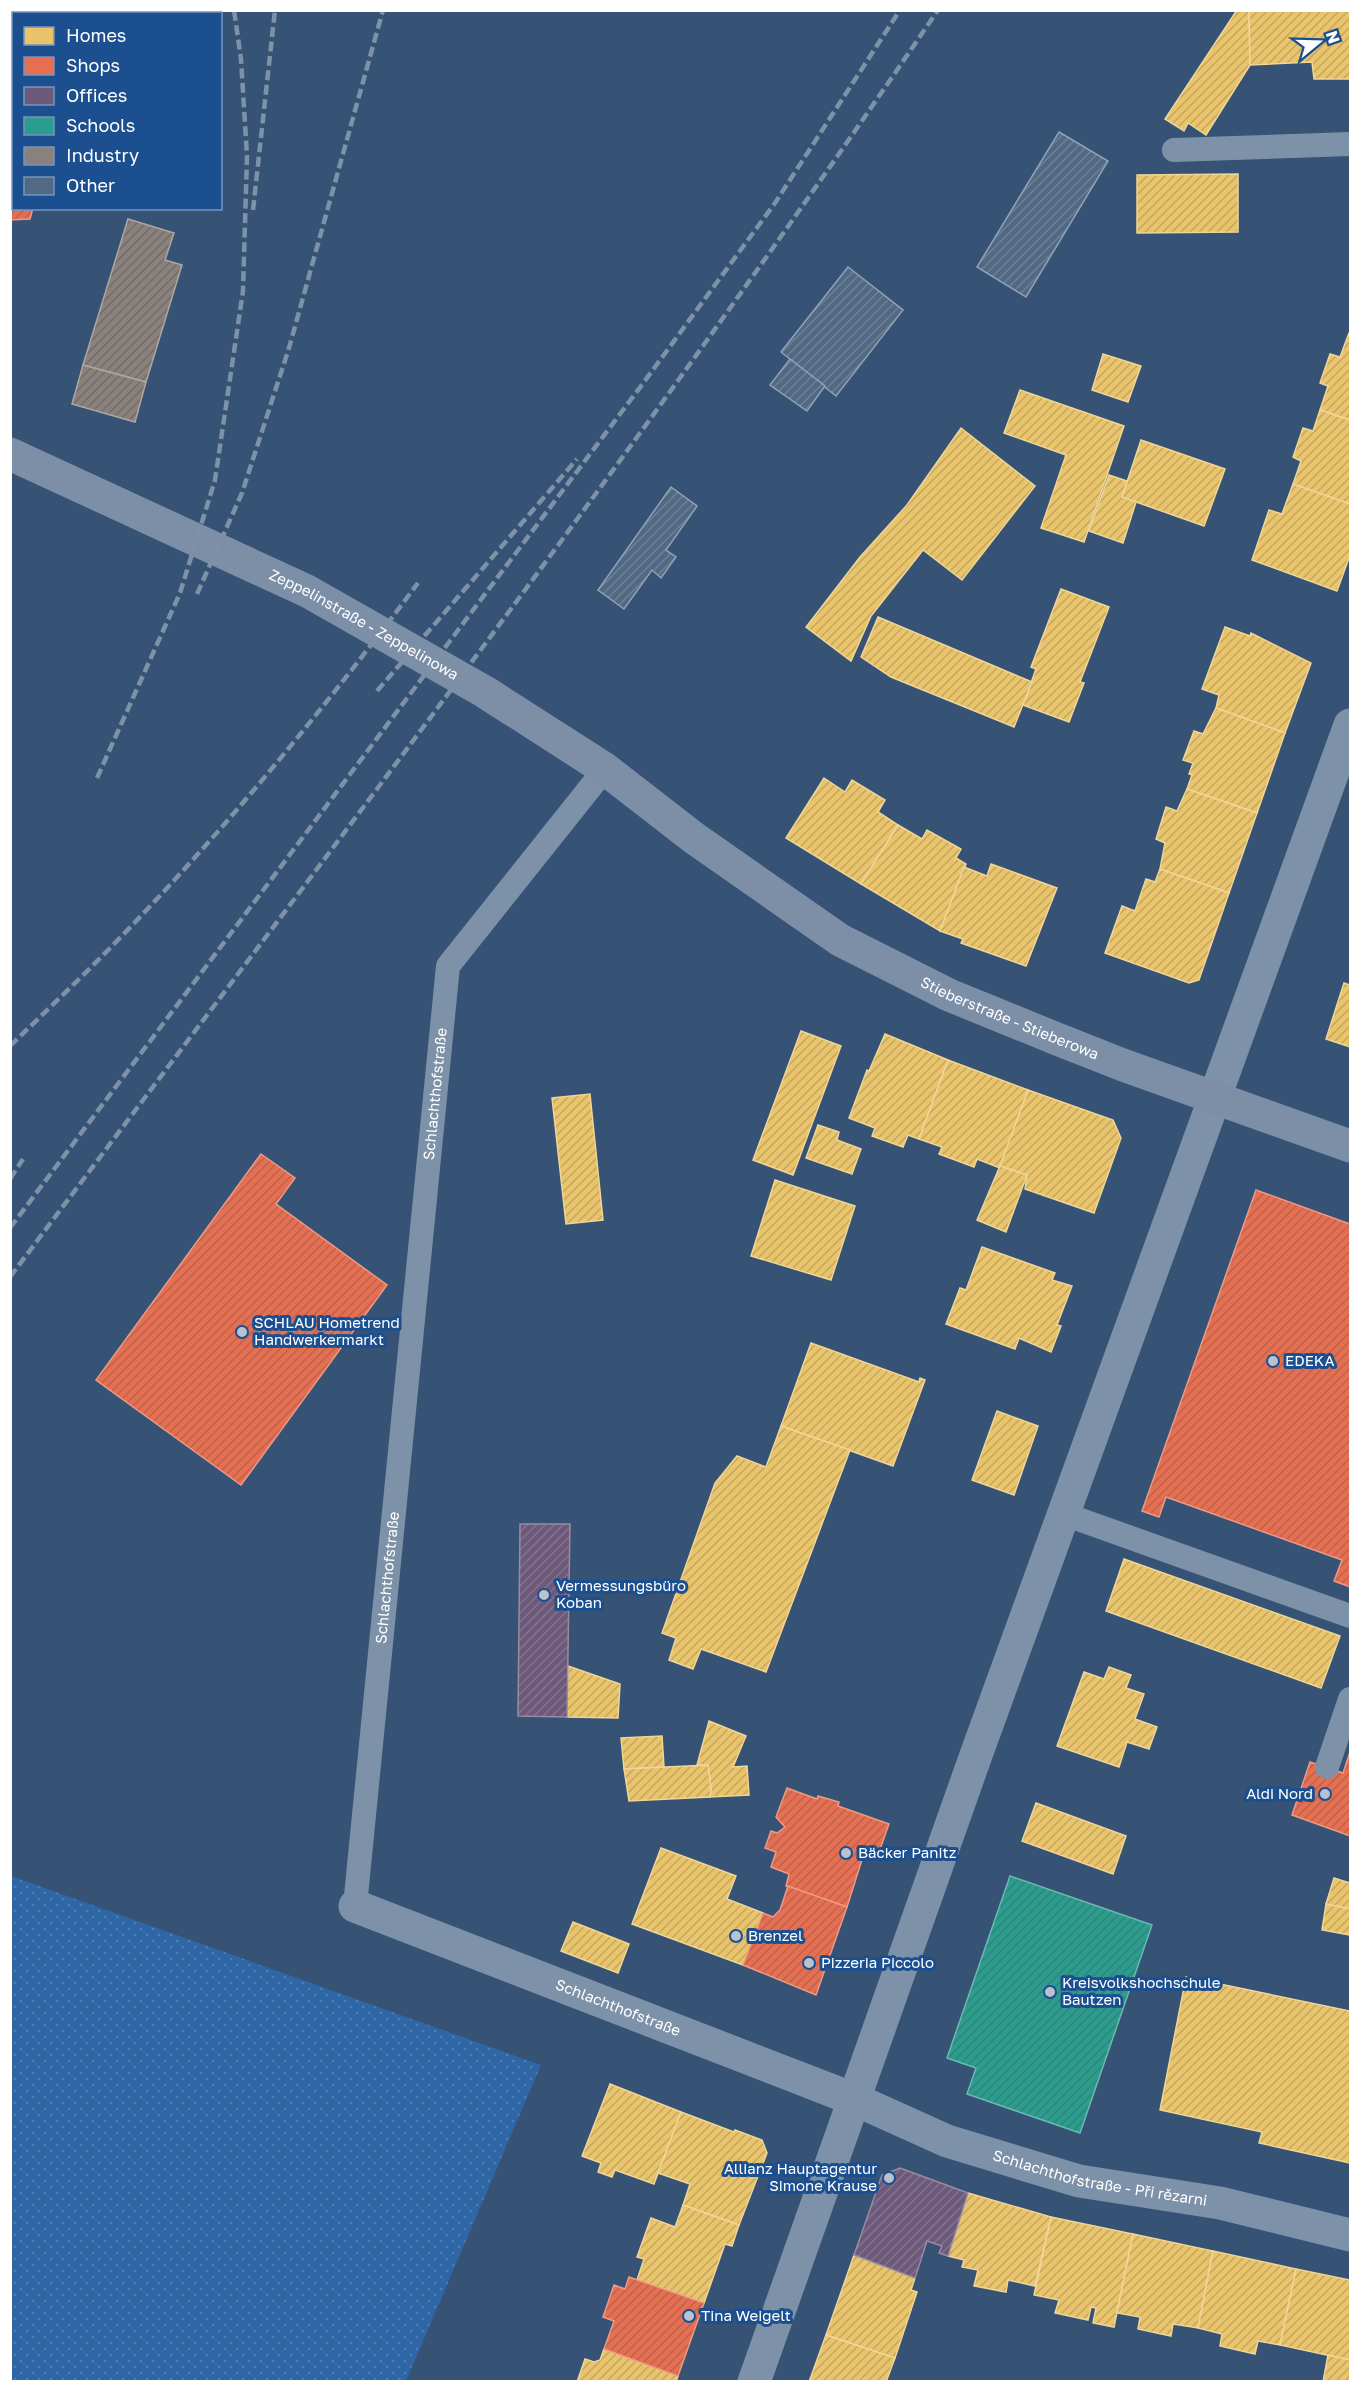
<svg xmlns="http://www.w3.org/2000/svg" width="1361" height="2392" font-family="'Golos Text',sans-serif">
<style>
.grass{fill:url(#grass-dots)}
.homes{fill:url(#homes-hatch);stroke:#f0d697;stroke-width:1.5}
.shops{fill:url(#shops-hatch);stroke:#ee9a85;stroke-width:1.5}
.offices{fill:url(#offices-hatch);stroke:#998ba2;stroke-width:1.5}
.schools{fill:url(#schools-hatch);stroke:#6abab1;stroke-width:1.5}
.industry{fill:url(#industry-hatch);stroke:#ada7a3;stroke-width:1.5}
.building{fill:url(#building-hatch);stroke:#92a2b6;stroke-width:1.5}
.lines{fill:none;stroke-linecap:round;stroke-linejoin:round}
.service{stroke:#7d92a8;stroke-width:24}
.minor{stroke:#7d92a8;stroke-width:33}
.tertiary{stroke:#7d92a8;stroke-width:33}
.primary{stroke:#7d8ea7;stroke-width:33}
.rail{stroke:#7e92a7;stroke-width:4.5;stroke-dasharray:10 4.5;stroke-linecap:butt}
.poi-dot{fill:#b9c2ce;stroke:#1b4f8f;stroke-width:2}
.labels{text-anchor:middle;stroke-width:6;stroke-linejoin:round;paint-order:stroke}
.street-label{font-size:15px;fill:#fff;stroke:#1b4f8f}
.poi-label{font-size:15px;fill:#fff;stroke:#1b4f8f;text-anchor:start}
</style>
<defs>
<pattern id="grass-dots" width="8" height="8" patternUnits="userSpaceOnUse" patternTransform="scale(1.5)"><rect width="8" height="8" fill="#2f66a5"/><path d="M2 2h.1M6 6h.1" fill="none" stroke="#4e7db2" stroke-width="1.8" stroke-linecap="round"/></pattern>
<pattern id="homes-hatch" width="6" height="6" patternUnits="userSpaceOnUse" patternTransform="scale(1.5)"><rect width="6" height="6" fill="#e9c46a"/><path d="M-1 1l2-2M0 6l6-6M5 7l2-2" fill="none" stroke="#c2a662"/></pattern>
<pattern id="shops-hatch" width="6" height="6" patternUnits="userSpaceOnUse" patternTransform="scale(1.5)"><rect width="6" height="6" fill="#e76f51"/><path d="M-1 1l2-2M0 6l6-6M5 7l2-2" fill="none" stroke="#b86450"/></pattern>
<pattern id="offices-hatch" width="6" height="6" patternUnits="userSpaceOnUse" patternTransform="scale(1.5)"><rect width="6" height="6" fill="#6d597a"/><path d="M-1 1l2-2M0 6l6-6M5 7l2-2" fill="none" stroke="#83728e"/></pattern>
<pattern id="schools-hatch" width="6" height="6" patternUnits="userSpaceOnUse" patternTransform="scale(1.5)"><rect width="6" height="6" fill="#2a9d8f"/><path d="M-1 1l2-2M0 6l6-6M5 7l2-2" fill="none" stroke="#368178"/></pattern>
<pattern id="industry-hatch" width="6" height="6" patternUnits="userSpaceOnUse" patternTransform="scale(1.5)"><rect width="6" height="6" fill="#8a817c"/><path d="M-1 1l2-2M0 6l6-6M5 7l2-2" fill="none" stroke="#716c69"/></pattern>
<pattern id="building-hatch" width="6" height="6" patternUnits="userSpaceOnUse" patternTransform="scale(1.5)"><rect width="6" height="6" fill="#526984"/><path d="M-1 1l2-2M0 6l6-6M5 7l2-2" fill="none" stroke="#6c8096"/></pattern>
</defs>
<rect width="100%" height="100%" fill="#365274"/>
<path class="grass" d="M11,1876L541,2065L406,2381H11Z"/>
<g class="homes">
<path d="M1237,10H1249L1250,65L1206,135L1188,123L1184,131L1165,119Z"/>
<path d="M1249,10H1350V79H1314L1312,62L1250,65Z"/>
<path d="M1238,174V232L1137,233V175Z"/>
<path d="M1349,333H1350V420L1320,410L1328,386L1320,383L1330,354L1340,357Z"/>
<path d="M1103,354L1141,366L1128,402L1092,390Z"/>
<path d="M1020,390L1124,426L1084,542L1041,528L1066,455L1004,433Z"/>
<path d="M1320,410L1350,420V504L1293,484L1301,461L1293,457L1303,428L1313,431Z"/>
<path d="M961,428L1035,486L962,580L923,550L871,616L851,661L806,627L860,557L907,505Z"/>
<path d="M1141,440L1225,469L1204,526L1122,497Z"/>
<path d="M1109,475L1127,481L1122,497L1136,502L1123,543L1089,531Z"/>
<path d="M1293,484L1350,504V555L1337,591L1252,560L1269,510L1282,514Z"/>
<path d="M1061,589L1109,607L1080,682L1084,683L1069,722L1023,705L1036,669L1031,667Z"/>
<path d="M878,617L1032,682L1014,727L891,677L861,657Z"/>
<path d="M1225,627L1250,636L1251,633L1311,663L1285,733L1216,708L1219,695L1202,689Z"/>
<path d="M1216,708L1285,733L1257,813L1187,789L1192,775L1189,774L1193,763L1183,760L1194,731L1203,734Z"/>
<path d="M824,778L845,792L852,780L885,800L878,812L898,825L861,884L786,838Z"/>
<path d="M1187,789L1257,813L1229,893L1160,869L1165,843L1156,839L1166,807L1177,811Z"/>
<path d="M898,825L922,839L927,830L961,849L956,858L966,864L940,931L861,884Z"/>
<path d="M991,864L1057,888L1026,966L961,943L963,939L940,931L964,867L987,876Z"/>
<path d="M1160,869L1229,893L1199,980L1189,983L1105,953L1122,906L1135,911L1146,879L1155,882Z"/>
<path d="M1344,983L1350,985V1047L1326,1039Z"/>
<path d="M801,1031L841,1046L793,1175L753,1160Z"/>
<path d="M885,1034L948,1060L919,1139L908,1135L903,1147L872,1136L875,1128L849,1118L867,1070L869,1071Z"/>
<path d="M948,1060L1028,1090L1000,1168L977,1159L974,1167L939,1154L942,1147L919,1139Z"/>
<path d="M1028,1090L1113,1120L1121,1138L1094,1213L1025,1189L1027,1175L1000,1166Z"/>
<path d="M590,1094L603,1220L566,1224L552,1098Z"/>
<path d="M818,1125L839,1132L837,1140L861,1149L852,1174L806,1158Z"/>
<path d="M1000,1166L1027,1175L1006,1232L977,1220Z"/>
<path d="M775,1180L855,1206L831,1280L751,1256Z"/>
<path d="M982,1247L1055,1273L1052,1280L1072,1286L1057,1325L1061,1326L1051,1352L1019,1338L1015,1349L946,1324L960,1288L966,1290Z"/>
<path d="M811,1343L919,1382L920,1378L925,1380L893,1466L781,1426Z"/>
<path d="M997,1411L1038,1426L1014,1495L972,1480Z"/>
<path d="M781,1426L850,1450L766,1672L701,1649L693,1669L669,1660L676,1638L662,1633L715,1483L737,1456L766,1467Z"/>
<path d="M1124,1559L1340,1636L1321,1688L1106,1611Z"/>
<path d="M568,1666L620,1684L618,1718L567,1717Z"/>
<path d="M1109,1667L1131,1675L1126,1688L1144,1694L1135,1719L1157,1727L1149,1749L1127,1742L1119,1767L1057,1746L1084,1672L1104,1679Z"/>
<path d="M709,1721L746,1736L733,1767L747,1766L749,1795L710,1797L711,1789L708,1765H697Z"/>
<path d="M662,1736L664,1767L624,1769L621,1738Z"/>
<path d="M708,1765L711,1789L710,1797L629,1801L624,1769Z"/>
<path d="M1036,1803L1126,1836L1113,1874L1022,1841Z"/>
<path d="M661,1848L736,1876L727,1899L763,1913L743,1965L632,1924Z"/>
<path d="M1334,1878L1350,1883V1909L1326,1904Z"/>
<path d="M1326,1904L1350,1909V1935L1322,1930Z"/>
<path d="M573,1922L629,1944L618,1973L561,1951Z"/>
<path d="M1186,1977L1350,2011V2163L1259,2143L1262,2132L1160,2110Z"/>
<path d="M610,2084L681,2112L654,2184L615,2170L612,2177L598,2172L601,2163L582,2156Z"/>
<path d="M681,2112L734,2132L735,2130L762,2140L767,2153L739,2225L683,2205L690,2184L658,2173Z"/>
<path d="M968,2193L1051,2217L1035,2286L1008,2280L1006,2292L974,2286L978,2270L962,2267L964,2260L948,2256Z"/>
<path d="M683,2205L739,2225L732,2246L725,2244L704,2303L637,2280L644,2259L637,2257L651,2218L675,2227Z"/>
<path d="M1051,2217L1133,2234L1114,2327L1093,2323L1096,2308L1091,2307L1088,2320L1055,2313L1059,2300L1034,2295Z"/>
<path d="M1133,2234L1213,2251L1198,2328L1173,2324L1171,2336L1138,2329L1140,2317L1117,2313Z"/>
<path d="M1213,2251L1296,2269L1280,2345L1258,2341L1255,2354L1220,2346L1222,2334L1198,2328Z"/>
<path d="M854,2255L915,2278L911,2290L917,2292L895,2358L826,2335Z"/>
<path d="M1296,2269L1350,2280V2360L1280,2345Z"/>
<path d="M826,2335L895,2358L886,2382H809Z"/>
<path d="M604,2349L678,2376L676,2382H577L585,2359L594,2362L600,2360Z"/>
<path d="M1328,2355L1350,2360V2382H1323Z"/>
</g>
<g class="shops">
<path d="M10,38H14V208H33L30,219L10,220Z"/>
<path d="M261,1154L295,1178L276,1204L387,1285L241,1485L96,1380Z"/>
<path d="M1256,1190L1350,1224V1587L1334,1581L1342,1560L1166,1497L1159,1517L1142,1511Z"/>
<path d="M1350,1752V1836L1292,1815L1310,1762L1343,1773Z"/>
<path d="M787,1788L817,1799L818,1796L839,1802L838,1806L889,1824L879,1852L866,1847L847,1907L786,1886L789,1874L771,1867L776,1852L765,1848L771,1831L777,1833L785,1827L776,1817Z"/>
<path d="M788,1886L847,1907L816,1995L743,1965L763,1913L773,1917L780,1910Z"/>
<path d="M629,2277L704,2303L678,2376L604,2349L614,2321L603,2317L614,2285L625,2289Z"/>
</g>
<g class="offices">
<path d="M520,1524H570L567,1717L518,1716Z"/>
<path d="M900,2168L968,2193L948,2256L939,2253L942,2246L927,2241L915,2278L854,2255L882,2175Z"/>
</g>
<path class="schools" d="M1010,1876L1152,1925L1080,2133L967,2094L976,2068L947,2058Z"/>
<g class="industry">
<path d="M128,219L174,233L165,260L182,265L146,382L83,365Z"/>
<path d="M83,365L146,382L135,422L72,404Z"/>
</g>
<g class="building">
<path d="M1059,132L1108,161L1026,297L977,267Z"/>
<path d="M848,267L903,310L836,396L781,352Z"/>
<path d="M790,359L825,386L807,411L770,385Z"/>
<path d="M671,487L697,506L666,550L676,557L661,578L652,570L624,609L598,590Z"/>
</g>
<g class="lines">
<g class="service">
<path d="M1174,150L1350,144"/>
<path d="M1064,1514L1350,1616"/>
<path d="M1327,1767L1350,1699"/>
<path id="s1" d="M355,1906L448,966L605,769"/>
</g>
<path class="minor" id="s2" d="M355,1906L856,2100L947,2141L1079,2181L1220,2203L1350,2235"/>
<path class="tertiary" d="M754,2382L976,1755L1350,725"/>
<path class="primary" id="s3" d="M10,454L307,591L485,692L605,769L694,838L840,940L949,995L1057,1039L1123,1065L1350,1146"/>
<g class="rail">
<path d="M253,210L275,10"/>
<path d="M197,594L242,493L289,348L383,10"/>
<path d="M377,691L577,459"/>
<path d="M97,778L180,593L215,480L243,291L247,156L241,59L234,10"/>
<path d="M10,1046C45,1012 80,979 114,944C224,831 324,709 418,583"/>
<path d="M10,1179L23,1159"/>
<path d="M10,1228L644,382L775,203L900,10"/>
<path d="M10,1277C324,858 644,443 938,10"/>
</g>
</g>
<g class="poi-dot">
<circle cx="242" cy="1332" r="6"/>
<circle cx="1273" cy="1361" r="6"/>
<circle cx="544" cy="1595" r="6"/>
<circle cx="1325" cy="1794" r="6"/>
<circle cx="846" cy="1853" r="6"/>
<circle cx="736" cy="1936" r="6"/>
<circle cx="809" cy="1963" r="6"/>
<circle cx="1050" cy="1992" r="6"/>
<circle cx="889" cy="2178" r="6"/>
<circle cx="689" cy="2316" r="6"/>
</g>
<g class="labels">
<g class="street-label">
<text dy="5" stroke="none"><textPath href="#s3" startOffset="393">Zeppelinstraße - Zeppelinowa</textPath></text>
<text dy="5" stroke="none"><textPath href="#s3" startOffset="1152">Stieberstraße - Stieberowa</textPath></text>
<text dy="5" stroke="none"><textPath href="#s1" startOffset="816">Schlachthofstraße</textPath></text>
<text dy="5" stroke="none"><textPath href="#s1" startOffset="330">Schlachthofstraße</textPath></text>
<text dy="5" stroke="none"><textPath href="#s2" startOffset="282">Schlachthofstraße</textPath></text>
<text dy="5" stroke="none"><textPath href="#s2" startOffset="795">Schlachthofstraße - Při rězarni</textPath></text>
</g>
<g class="poi-label">
<text x="254" y="1328">SCHLAU Hometrend<tspan x="254" dy="17">Handwerkermarkt</tspan></text>
<text x="1285" y="1366">EDEKA</text>
<text x="556" y="1591">Vermessungsbüro<tspan x="556" dy="17">Koban</tspan></text>
<text x="1313" y="1799" text-anchor="end">Aldi Nord</text>
<text x="858" y="1858">Bäcker Panitz</text>
<text x="748" y="1941">Brenzel</text>
<text x="821" y="1968">Pizzeria Piccolo</text>
<text x="1062" y="1988">Kreisvolkshochschule<tspan x="1062" dy="17">Bautzen</tspan></text>
<text x="877" y="2174" text-anchor="end">Allianz Hauptagentur<tspan x="877" dy="17">Simone Krause</tspan></text>
<text x="701" y="2321">Tina Weigelt</text>
</g>
</g>
<rect width="1361" height="2392" fill="none" stroke="#ffffff" stroke-width="24"/>
<rect x="12" y="12" width="210" height="198" fill="#1b4f8f" stroke="#7695bc" stroke-width="1.5"/>
<rect x="24" y="27" width="30" height="18" fill="#e9c46a" stroke="#7695bc" stroke-width="1.5"/>
<text x="66" y="42" font-size="18" fill="#ffffff">Homes</text>
<rect x="24" y="57" width="30" height="18" fill="#e76f51" stroke="#7695bc" stroke-width="1.5"/>
<text x="66" y="72" font-size="18" fill="#ffffff">Shops</text>
<rect x="24" y="87" width="30" height="18" fill="#6d597a" stroke="#7695bc" stroke-width="1.5"/>
<text x="66" y="102" font-size="18" fill="#ffffff">Offices</text>
<rect x="24" y="117" width="30" height="18" fill="#2a9d8f" stroke="#7695bc" stroke-width="1.5"/>
<text x="66" y="132" font-size="18" fill="#ffffff">Schools</text>
<rect x="24" y="147" width="30" height="18" fill="#8a817c" stroke="#7695bc" stroke-width="1.5"/>
<text x="66" y="162" font-size="18" fill="#ffffff">Industry</text>
<rect x="24" y="177" width="30" height="18" fill="#526984" stroke="#7695bc" stroke-width="1.5"/>
<text x="66" y="192" font-size="18" fill="#ffffff">Other</text>
<g transform="translate(1319 42) rotate(71)" stroke="#1b4f8f" stroke-width="4.5" paint-order="stroke">
<path d="M0-4.5L10 22L0 15L-10 22Z" fill="#ffffff"/>
<text y="-9" font-size="16" font-weight="bold" text-anchor="middle" fill="#ffffff">N</text>
</g>
</svg>
